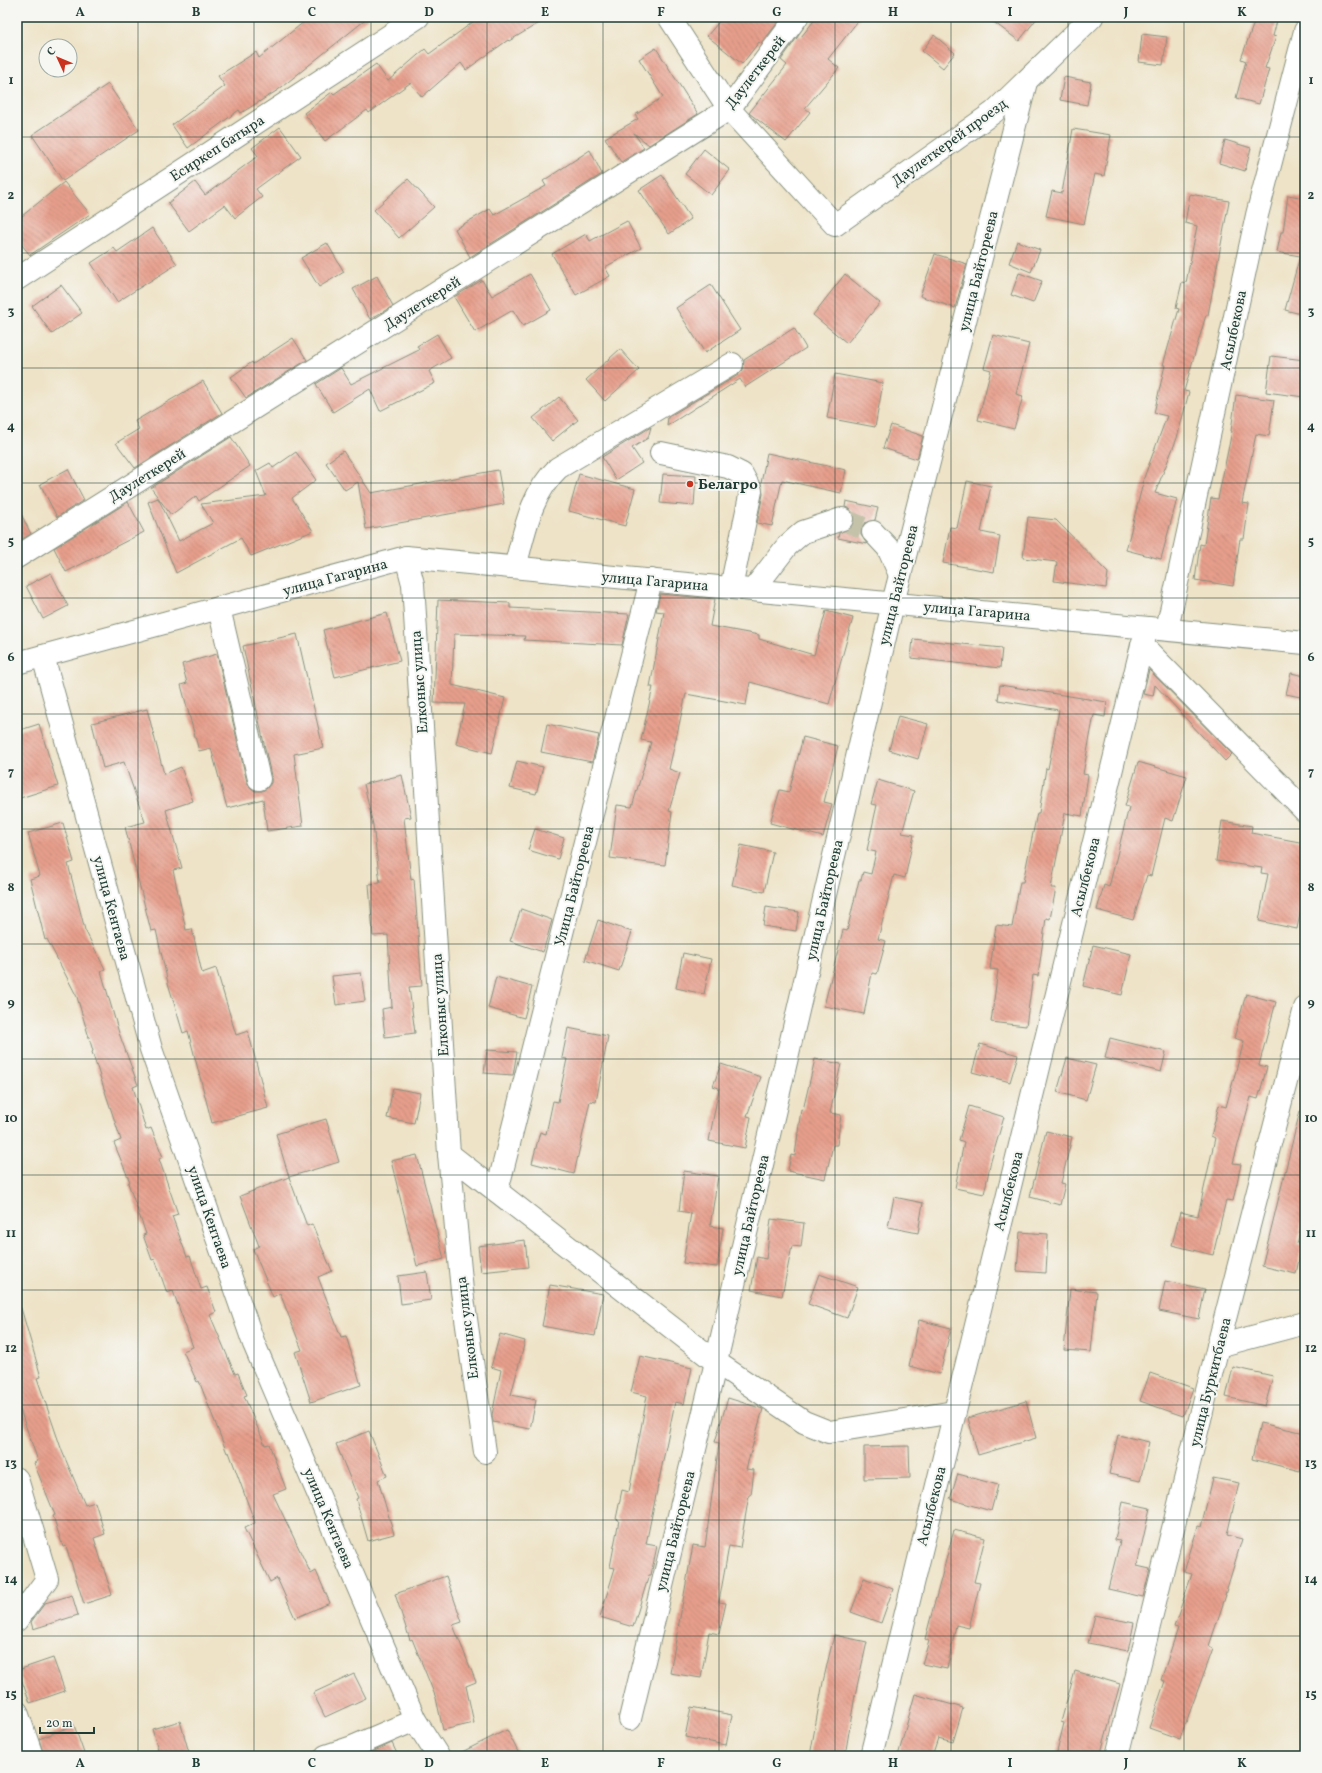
<svg xmlns="http://www.w3.org/2000/svg" width="1322" height="1773" font-family="Vollkorn,serif">
<style>
.building{fill:url(#building-back-hatch)}
.lines{fill:none;stroke-linecap:round;stroke-linejoin:round}
.minor-tunnel{stroke:#c5c2aa;stroke-width:22;stroke-dasharray:22 11;stroke-linecap:butt}
.minor-casing{stroke:#86907e;stroke-width:24}
.major-casing{stroke:#86907e;stroke-width:24}
.minor{stroke:#fff;stroke-width:22}
.major{stroke:#fff;stroke-width:22}
.grid{fill:none;stroke:#1f3d34;stroke-width:1;stroke-opacity:0.55}
.poi-dot{fill:#c8321e;stroke:#f6f6f2;stroke-width:1.5}
.labels{text-anchor:middle;stroke-width:4;stroke-linejoin:round;paint-order:stroke}
.street-label{font-size:15px;fill:#1f3d34;stroke:#f6f6f2}
.poi-label{font-size:15px;font-weight:bold;fill:#1f3d34;stroke:#f6f6f2;text-anchor:start}
.neatline{fill:none;stroke:#1f3d34;stroke-width:1.5}
.grid-label{font-size:13px;text-anchor:middle;font-weight:bold;fill:#1f3d34}
</style>
<defs>
<pattern id="building-back-hatch" width="6" height="6" patternUnits="userSpaceOnUse"><rect width="6" height="6" fill="#e79f8c"/><path d="M-1 5l2 2M0 0l6 6M5-1l2 2" fill="none" stroke="#bb8373"/></pattern>
</defs>
<rect width="100%" height="100%" fill="#f6f6f2"/>
<filter id="ink" filterUnits="userSpaceOnUse"><feTurbulence type="fractalNoise" baseFrequency=".025" numOctaves="2"/><feDisplacementMap in="SourceGraphic" scale="8" xChannelSelector="R" yChannelSelector="G"/><feConvolveMatrix kernelMatrix="1 2 1 2 8 2 1 2 1" color-interpolation-filters="sRGB"/></filter>
<filter id="wash" filterUnits="userSpaceOnUse"><feTurbulence type="fractalNoise" baseFrequency=".012" numOctaves="4" result="noise"/><feDisplacementMap in="SourceGraphic" scale="16" xChannelSelector="R" yChannelSelector="G"/><feGaussianBlur stdDeviation="0.9" result="paint"/><feColorMatrix in="noise" values="0 0 0 0 0 0 0 0 0 0 0 0 0 0 0 0 0 1.4 0 .05"/><feComposite in="paint" operator="in"/></filter>
<g filter="url(#wash)">
<rect width="100%" height="100%" fill="#eee3c7"/>
<g id="blocks">
<g class="building">
<path d="M310,17H369L278,90L241,113L239,110L188,148L172,125L225,86L218,76L256,52L259,58Z"/>
<path d="M480,17H549L509,41L508,40L466,70L461,63L422,97L410,83L369,113L367,110L325,141L304,113L332,92L334,94L376,64L388,81L425,49L429,54Z"/>
<path d="M723,17H774L779,21L761,44L759,42L742,64L707,36Z"/>
<path d="M817,17H861L828,59L839,68L805,108L810,112L786,142L749,113L787,65L781,60L799,35L801,37Z"/>
<path d="M987,17H1038L1019,41Z"/>
<path d="M1256,17H1278L1273,36L1276,37L1265,68L1269,69L1259,104L1236,98L1246,61L1241,59Z"/>
<path d="M1142,34L1167,37L1163,65L1139,62Z"/>
<path d="M934,35L955,53L943,68L922,51Z"/>
<path d="M656,48L698,114L649,145L634,133L644,148L621,162L605,138L638,119L635,115L663,97L639,59Z"/>
<path d="M1064,77L1091,82L1087,105L1060,100Z"/>
<path d="M108,84L139,130L63,181L32,135Z"/>
<path d="M280,127L301,156L256,189L262,197L235,218L225,205L189,231L168,203L195,182L205,195L258,156L252,148Z"/>
<path d="M1073,129L1111,135L1104,176L1095,174L1084,224L1046,216L1052,191L1062,193Z"/>
<path d="M1225,140L1251,148L1245,171L1219,163Z"/>
<path d="M704,149L730,170L711,195L685,174Z"/>
<path d="M590,150L602,174L470,257L455,229L490,209L494,215L546,186L543,181Z"/>
<path d="M662,175L691,219L669,234L639,190Z"/>
<path d="M408,179L434,207L399,238L374,210Z"/>
<path d="M64,182L90,214L30,255L17,239V220Z"/>
<path d="M1190,194L1229,201L1208,315H1206L1184,391L1189,392L1177,438L1155,493L1177,499L1161,559L1126,550L1143,483H1142L1167,416L1154,413L1165,365H1163L1179,309L1176,308L1182,282L1186,283L1197,226L1185,223Z"/>
<path d="M1288,195L1305,198V315L1285,310L1300,256L1277,252L1281,232H1283Z"/>
<path d="M627,221L641,248L605,267L610,276L576,295L552,254L586,234L590,241Z"/>
<path d="M152,228L177,264L117,302L91,263L114,248L117,252Z"/>
<path d="M1017,241L1040,250L1031,272L1009,263Z"/>
<path d="M327,243L344,272L319,287L301,258Z"/>
<path d="M935,254L967,264L955,308L920,296Z"/>
<path d="M1019,273L1042,281L1033,303L1011,295Z"/>
<path d="M530,274L551,310L523,326L513,310L475,332L454,297L482,280L492,296Z"/>
<path d="M845,274L880,303L847,343L813,315Z"/>
<path d="M377,276L393,306L370,319L353,289Z"/>
<path d="M61,285L82,313L52,334L32,306Z"/>
<path d="M711,285L740,330L705,353L676,308Z"/>
<path d="M794,328L806,348L745,387L740,379L667,426L668,417L738,375L743,370L744,360Z"/>
<path d="M437,334L451,358L429,371L435,383L380,411L370,389L333,412L316,384L341,368L351,384L419,350L417,346Z"/>
<path d="M993,335L1029,344L1016,394L1023,396L1014,429L978,420L991,370L984,368Z"/>
<path d="M293,338L307,360L246,398L231,377L252,362L253,364Z"/>
<path d="M620,349L639,370L605,401L586,380Z"/>
<path d="M1271,356L1305,360L1304,397L1266,392Z"/>
<path d="M835,374L883,383L875,427L827,418Z"/>
<path d="M203,381L222,413L135,468L116,443L139,429L135,421Z"/>
<path d="M1236,395L1274,400L1269,436L1256,434L1242,503L1249,504L1244,539H1240L1233,586L1195,580L1200,544L1204,545L1211,498L1218,499L1232,431H1231Z"/>
<path d="M559,397L578,420L552,441L533,418Z"/>
<path d="M891,425L923,436L917,459L883,448Z"/>
<path d="M651,427L648,438L632,448L642,463L616,480L602,457Z"/>
<path d="M231,437L250,466L199,501L196,496L171,515L151,488Z"/>
<path d="M343,451L371,493L498,470L504,504L366,529L358,482L345,490L326,463Z"/>
<path d="M296,452L316,480L292,498L313,531L251,556L241,538L176,573L148,502L158,498L179,541L213,523L201,504L266,496L256,471L270,463L273,468Z"/>
<path d="M767,453L846,470L841,493L782,480L772,526L757,523L763,494L761,483Z"/>
<path d="M68,469L84,500L57,517L40,484Z"/>
<path d="M579,474L635,489L625,526L569,511Z"/>
<path d="M663,474L696,476L694,506L660,503Z"/>
<path d="M967,481L991,486L981,532L1000,536L994,572L943,563L950,527L957,528Z"/>
<path d="M846,501L878,508L875,520L865,523L861,529V535L867,544L838,538L839,533L851,528L854,522V515L850,509L845,507Z"/>
<path d="M128,502L144,532L66,572L54,548Z"/>
<path d="M17,506L31,534L17,542Z"/>
<path d="M1028,517L1056,520L1108,573L1106,588L1054,581L1057,562L1023,558Z"/>
<path d="M51,573L68,606L43,619L26,586Z"/>
<path d="M660,594L715,599L710,626L759,635V639L814,655L826,611L853,618L829,704L750,682L746,705L686,694L669,769L680,773L669,811L672,812L665,865L610,858L617,805L632,807L651,742L641,740L653,687H650L664,612L656,611Z"/>
<path d="M438,600L510,603V608L629,614L622,645L524,640L525,636L454,634L452,685L505,698L492,753L456,744L465,704L434,703Z"/>
<path d="M387,613L400,661L335,677L323,630Z"/>
<path d="M297,634L323,748L294,754L303,826L267,831L263,799L227,808L211,748L199,751L181,685L187,683L182,664L217,654L247,782L250,787L255,791H262L267,788L271,783V776L243,646Z"/>
<path d="M913,639L1002,648L1000,668L911,658Z"/>
<path d="M1149,670L1232,754L1225,761L1155,685L1153,696L1143,694Z"/>
<path d="M1291,673L1305,676V698L1286,694Z"/>
<path d="M1000,685L1107,702L1105,717L1094,715L1083,774L1088,775L1082,816L1065,813L1051,888H1056L1050,919L1046,918L1038,976L1033,975L1026,1026L991,1022L998,970L990,969L996,925L1012,927L1020,882H1023L1037,813H1039L1046,768L1048,769L1059,710L998,700Z"/>
<path d="M147,709L164,774L181,767L193,801L166,810L182,868L173,870L186,930L192,929L202,973L216,968L236,1035L248,1031L268,1108L212,1123L188,1031L183,1033L168,983L156,930L151,931L125,827L145,822L124,762L103,768L92,723Z"/>
<path d="M898,716L928,724L918,759L889,750Z"/>
<path d="M39,724L58,786L17,799V731Z"/>
<path d="M547,724L599,735L592,762L541,752Z"/>
<path d="M803,737L838,746L824,802L832,804L823,837L770,823L780,790L789,792Z"/>
<path d="M517,761L543,767L536,794L510,788Z"/>
<path d="M1138,762L1187,776L1173,821L1165,818L1151,876L1147,875L1133,920L1097,910L1104,885L1109,887L1129,807L1125,806Z"/>
<path d="M402,775L411,817L404,818L411,880L414,879L422,986L409,987L415,1033L385,1037L382,1009L392,1007L388,935L373,936L369,884L380,883L373,825L364,784Z"/>
<path d="M878,780L914,791L902,833L914,835L905,878L894,875L878,939L886,941L877,974L872,973L864,1014L824,1006L843,930L847,931L859,880H861L863,872L871,874L876,852L867,850L877,805L871,804Z"/>
<path d="M1222,821L1252,826L1251,833L1305,843V865L1301,886L1305,887V889L1297,929L1259,921L1268,874L1261,873L1262,868L1216,861Z"/>
<path d="M63,823L74,862L68,864L85,930L105,969L101,971L119,1033L138,1085L133,1087L146,1130L151,1128L163,1157L159,1159L178,1214L172,1216L187,1257L190,1256L201,1289L207,1287L216,1312L210,1315L235,1374L238,1373L247,1395L244,1396L265,1445L269,1444L286,1489L273,1494L311,1574L316,1571L330,1603L295,1618L277,1578L270,1582L244,1528L255,1523L229,1452L227,1453L199,1381L197,1382L183,1351L193,1347L173,1291L167,1293L155,1259L152,1260L143,1235L146,1234L128,1183L130,1182L114,1143L121,1140L92,1052L93,1051L77,997L47,939L45,940L30,879L40,876L28,833Z"/>
<path d="M535,829L564,838L558,859L528,850Z"/>
<path d="M741,845L773,852L764,892L732,885Z"/>
<path d="M766,907L799,912L796,931L763,926Z"/>
<path d="M521,909L552,920L543,952L510,941Z"/>
<path d="M598,920L632,932L619,971L585,960Z"/>
<path d="M1093,945L1131,954L1122,995L1083,986Z"/>
<path d="M683,953L711,959L704,994L676,988Z"/>
<path d="M361,973L365,1001L336,1005L332,976Z"/>
<path d="M496,977L532,987L524,1018L488,1008Z"/>
<path d="M1246,994L1276,1002L1259,1065L1267,1067L1258,1099L1251,1097L1233,1163L1241,1164L1233,1201L1226,1200L1213,1255L1172,1245L1180,1212L1198,1216L1215,1138L1211,1136L1219,1105L1226,1107L1244,1041L1234,1038Z"/>
<path d="M568,1028L608,1036L596,1102L590,1101L574,1174L532,1163L540,1132L546,1134L553,1101L558,1102L567,1059L562,1058Z"/>
<path d="M1110,1038L1166,1052L1161,1072L1105,1058Z"/>
<path d="M980,1044L1018,1055L1010,1082L972,1072Z"/>
<path d="M487,1050L517,1052L513,1075L484,1073Z"/>
<path d="M1067,1058L1096,1065L1086,1100L1057,1092Z"/>
<path d="M815,1059L841,1064L830,1113L841,1115L837,1145H833L825,1179L788,1171L791,1155L795,1156L801,1109L803,1110Z"/>
<path d="M721,1064L761,1077L747,1116L751,1117L745,1148L709,1141L719,1088L713,1086Z"/>
<path d="M393,1088L420,1093L414,1123L387,1118Z"/>
<path d="M969,1106L1004,1117L991,1161L984,1194L955,1188L964,1142L959,1140Z"/>
<path d="M1300,1111L1305,1112V1210L1297,1244L1302,1245L1296,1274L1262,1266Z"/>
<path d="M326,1119L339,1162L289,1177L276,1134Z"/>
<path d="M1046,1131L1072,1137L1061,1183L1065,1184L1060,1205L1030,1197Z"/>
<path d="M417,1155L444,1259L417,1266L391,1161Z"/>
<path d="M684,1171L718,1176L710,1226L723,1228L717,1267L683,1263L691,1213L679,1211Z"/>
<path d="M289,1177L307,1226L312,1224L332,1271L318,1277L341,1337L346,1336L361,1385L311,1402L295,1352L302,1350L280,1293L273,1297L253,1249L259,1246L240,1196Z"/>
<path d="M894,1197L923,1203L918,1233L888,1227Z"/>
<path d="M771,1219L804,1223L801,1247L792,1246L782,1296L751,1290L757,1257L766,1259Z"/>
<path d="M1020,1232L1048,1234L1046,1273L1017,1271Z"/>
<path d="M525,1240L528,1267L481,1272L478,1246Z"/>
<path d="M427,1272L431,1300L401,1304L398,1276Z"/>
<path d="M819,1274L858,1287L847,1318L808,1304Z"/>
<path d="M1165,1281L1205,1289L1199,1319L1159,1311Z"/>
<path d="M550,1285L603,1294L595,1336L542,1326Z"/>
<path d="M1070,1289L1097,1292L1091,1352L1064,1350Z"/>
<path d="M17,1308H21L41,1377L37,1378L62,1451L85,1505L95,1502L105,1534L94,1538L112,1595L84,1604L66,1546L63,1547L53,1516L55,1515L34,1463L38,1461L17,1401Z"/>
<path d="M919,1320L951,1328L940,1374L909,1366Z"/>
<path d="M500,1334L525,1341L511,1395L536,1400L530,1429L493,1422L492,1415L501,1370L491,1367Z"/>
<path d="M640,1356L692,1368L684,1404L675,1402L646,1544L657,1546L651,1575H649L633,1627L600,1617L615,1568L610,1567L619,1520L616,1519L622,1490L629,1492L647,1396L631,1392Z"/>
<path d="M1233,1367L1273,1376L1265,1406L1226,1397Z"/>
<path d="M1150,1373L1193,1388L1183,1416L1140,1401Z"/>
<path d="M728,1398L763,1409L746,1469L754,1470L751,1495H749L740,1548L729,1546L719,1602L726,1603L719,1634L709,1632L701,1678L670,1673L693,1545L705,1547L719,1443L715,1442Z"/>
<path d="M1026,1401L1036,1438L978,1455L968,1418Z"/>
<path d="M1260,1423L1305,1433V1449L1300,1471L1252,1459Z"/>
<path d="M369,1431L387,1476L378,1480L394,1534L368,1541L356,1499L358,1498L336,1444Z"/>
<path d="M1118,1435L1149,1442L1140,1481L1109,1474Z"/>
<path d="M909,1446L910,1478L864,1479V1447Z"/>
<path d="M958,1474L998,1485L991,1511L950,1499Z"/>
<path d="M1213,1478L1239,1483L1227,1535L1242,1539L1225,1595H1226L1209,1646L1213,1648L1180,1739L1149,1728L1165,1681L1161,1680L1178,1628L1174,1627L1192,1574L1184,1572L1198,1526L1201,1527Z"/>
<path d="M1123,1502L1150,1508L1137,1566L1150,1569L1143,1597L1108,1589L1120,1541L1115,1540Z"/>
<path d="M954,1530L985,1538L974,1582L980,1583L969,1628L956,1625L947,1669L922,1664L929,1641L925,1639Z"/>
<path d="M446,1576L462,1622L453,1625L476,1682L466,1686L474,1723L443,1730L436,1698L412,1639L410,1640L395,1594Z"/>
<path d="M864,1578L893,1589L881,1623L851,1612Z"/>
<path d="M72,1595L78,1615L33,1629L31,1622L45,1603Z"/>
<path d="M1095,1615L1134,1623L1128,1651L1088,1643Z"/>
<path d="M834,1635L867,1642L855,1695L845,1756H810L823,1682Z"/>
<path d="M53,1658L65,1691L30,1703L18,1670Z"/>
<path d="M1075,1671L1120,1684L1100,1756H1056L1064,1723L1061,1722Z"/>
<path d="M354,1674L366,1698L325,1717L313,1693Z"/>
<path d="M915,1694L963,1708L953,1742L938,1738L932,1756H898Z"/>
<path d="M691,1707L732,1715L726,1745L685,1737Z"/>
<path d="M180,1721L190,1756H160L152,1729Z"/>
<path d="M74,1725L85,1756H44L39,1739Z"/>
<path d="M507,1730L520,1756H454L494,1736Z"/>
<path d="M392,1743L398,1756H363Z"/>
</g>
</g>
</g>
<g filter="url(#ink)">
<use href="#blocks" fill-opacity="0" stroke="#86907e" stroke-width="1"/>
<g class="lines">
<path class="minor-tunnel" d="M842,519L873,532"/>
<g class="minor-casing">
<g id="minor">
<path d="M669,17L729,109L835,225L994,112L1092,17"/>
<path d="M17,279L418,17"/>
<path d="M661,453L728,467L742,474L751,491L731,588"/>
<path d="M873,532L888,548L900,575"/>
<path d="M17,557L729,109L797,17"/>
<path d="M406,557L413,584L449,1154L462,1291L485,1452"/>
<path d="M515,567C525,531 530,495 558,468L732,364"/>
<path d="M753,590L787,546L803,532L842,519"/>
<path d="M219,608L259,779"/>
<path d="M1167,629L1257,215L1305,31"/>
<path d="M1142,645L1305,811"/>
<path d="M43,656L151,1049L254,1344L415,1720L438,1756"/>
<path d="M449,1154L716,1362L804,1422L829,1432L954,1412"/>
<path d="M497,1191L651,580"/>
<path d="M1218,1346L1305,1323"/>
<path d="M17,1479L47,1579L17,1620"/>
<path d="M17,1712L32,1756"/>
<path d="M630,1719L716,1362L893,603L1026,82"/>
<path d="M326,1756L350,1748L415,1720"/>
<path d="M871,1756L1142,645L1148,628"/>
<path d="M1117,1756L1218,1346L1305,1008"/>
</g>
</g>
<g class="major-casing">
<path id="major" d="M17,663L406,557L1305,643"/>
</g>
<use href="#minor" class="minor"/>
<use href="#major" class="major"/>
</g>
</g>
<path class="grid" d="M138,17V1756M254,17V1756M371,17V1756M487,17V1756M603,17V1756M719,17V1756M835,17V1756M951,17V1756M1068,17V1756M1184,17V1756M17,137H1305M17,253H1305M17,368H1305M17,483H1305M17,598H1305M17,714H1305M17,829H1305M17,944H1305M17,1059H1305M17,1175H1305M17,1290H1305M17,1405H1305M17,1520H1305M17,1636H1305"/>
<circle class="poi-dot" cx="690" cy="484" r="4"/>
<g class="labels">
<g class="street-label">
<text transform="translate(755 72) rotate(-52)" y="5">Даулеткерей</text>
<text transform="translate(949 142) rotate(-36)" y="5">Даулеткерей проезд</text>
<text transform="translate(217 148) rotate(-33)" y="5">Есиркеп батыра</text>
<text transform="translate(978 271) rotate(-76)" y="5">улица Байтореева</text>
<text transform="translate(422 303) rotate(-32)" y="5">Даулеткерей</text>
<text transform="translate(1233 330) rotate(-78)" y="5">Асылбекова</text>
<text transform="translate(147 475) rotate(-32)" y="5">Даулеткерей</text>
<text transform="translate(335 577) rotate(-15)" y="5">улица Гагарина</text>
<text transform="translate(655 581) rotate(5)" y="5">улица Гагарина</text>
<text transform="translate(898 585) rotate(-76)" y="5">улица Байтореева</text>
<text transform="translate(977 611) rotate(5)" y="5">улица Гагарина</text>
<text transform="translate(419 682) rotate(-94)" y="5">Елконыс улица</text>
<text transform="translate(1085 877) rotate(-76)" y="5">Асылбекова</text>
<text transform="translate(574 886) rotate(-76)" y="5">Улица Байтореева</text>
<text transform="translate(824 900) rotate(-77)" y="5">улица Байтореева</text>
<text transform="translate(112 908) rotate(75)" y="5">улица Кентаева</text>
<text transform="translate(440 1005) rotate(-94)" y="5">Елконыс улица</text>
<text transform="translate(1008 1191) rotate(-76)" y="5">Асылбекова</text>
<text transform="translate(750 1215) rotate(-77)" y="5">улица Байтореева</text>
<text transform="translate(210 1217) rotate(71)" y="5">улица Кентаева</text>
<text transform="translate(467 1328) rotate(-97)" y="5">Елконыс улица</text>
<text transform="translate(1210 1382) rotate(-76)" y="5">улица Буркитбаева</text>
<text transform="translate(931 1506) rotate(-76)" y="5">Асылбекова</text>
<text transform="translate(329 1518) rotate(67)" y="5">улица Кентаева</text>
<text transform="translate(675 1531) rotate(-76)" y="5">улица Байтореева</text>
</g>
<g class="poi-label">
<text x="698" y="489">Белагро</text>
</g>
</g>
<rect width="1322" height="1773" fill="none" stroke="#f6f6f2" stroke-width="44"/>
<g transform="translate(58 58) rotate(314)"><circle r="19" fill="#f6f6f2" stroke="#a0aca6"/>
<path d="M0-3L7 15L0 10L-7 15Z" fill="#c8321e"/>
<text y="-6" font-size="11" font-weight="bold" text-anchor="middle" fill="#1f3d34">С</text>
</g>
<path d="M40 1727v6h54v-6" fill="none" stroke="#1f3d34" stroke-width="2"/>
<text x="46" y="1727" font-size="12" fill="#1f3d34" stroke="#f6f6f2" stroke-width="3" paint-order="stroke">20 m</text>
<rect x="22" y="22" width="1278" height="1729" class="neatline"/>
<g class="grid-label">
<text x="80" y="16">A</text>
<text x="196" y="16">B</text>
<text x="312" y="16">C</text>
<text x="429" y="16">D</text>
<text x="545" y="16">E</text>
<text x="661" y="16">F</text>
<text x="777" y="16">G</text>
<text x="893" y="16">H</text>
<text x="1010" y="16">I</text>
<text x="1126" y="16">J</text>
<text x="1242" y="16">K</text>
<text x="11" y="84">1</text>
<text x="1311" y="84">1</text>
<text x="11" y="199">2</text>
<text x="1311" y="199">2</text>
<text x="11" y="315">3</text>
<text x="1311" y="315">3</text>
<text x="11" y="430">4</text>
<text x="1311" y="430">4</text>
<text x="11" y="545">5</text>
<text x="1311" y="545">5</text>
<text x="11" y="661">6</text>
<text x="1311" y="661">6</text>
<text x="11" y="776">7</text>
<text x="1311" y="776">7</text>
<text x="11" y="891">8</text>
<text x="1311" y="891">8</text>
<text x="11" y="1006">9</text>
<text x="1311" y="1006">9</text>
<text x="11" y="1122">10</text>
<text x="1311" y="1122">10</text>
<text x="11" y="1237">11</text>
<text x="1311" y="1237">11</text>
<text x="11" y="1352">12</text>
<text x="1311" y="1352">12</text>
<text x="11" y="1467">13</text>
<text x="1311" y="1467">13</text>
<text x="11" y="1583">14</text>
<text x="1311" y="1583">14</text>
<text x="11" y="1698">15</text>
<text x="1311" y="1698">15</text>
<text x="80" y="1767">A</text>
<text x="196" y="1767">B</text>
<text x="312" y="1767">C</text>
<text x="429" y="1767">D</text>
<text x="545" y="1767">E</text>
<text x="661" y="1767">F</text>
<text x="777" y="1767">G</text>
<text x="893" y="1767">H</text>
<text x="1010" y="1767">I</text>
<text x="1126" y="1767">J</text>
<text x="1242" y="1767">K</text>
</g>
</svg>
